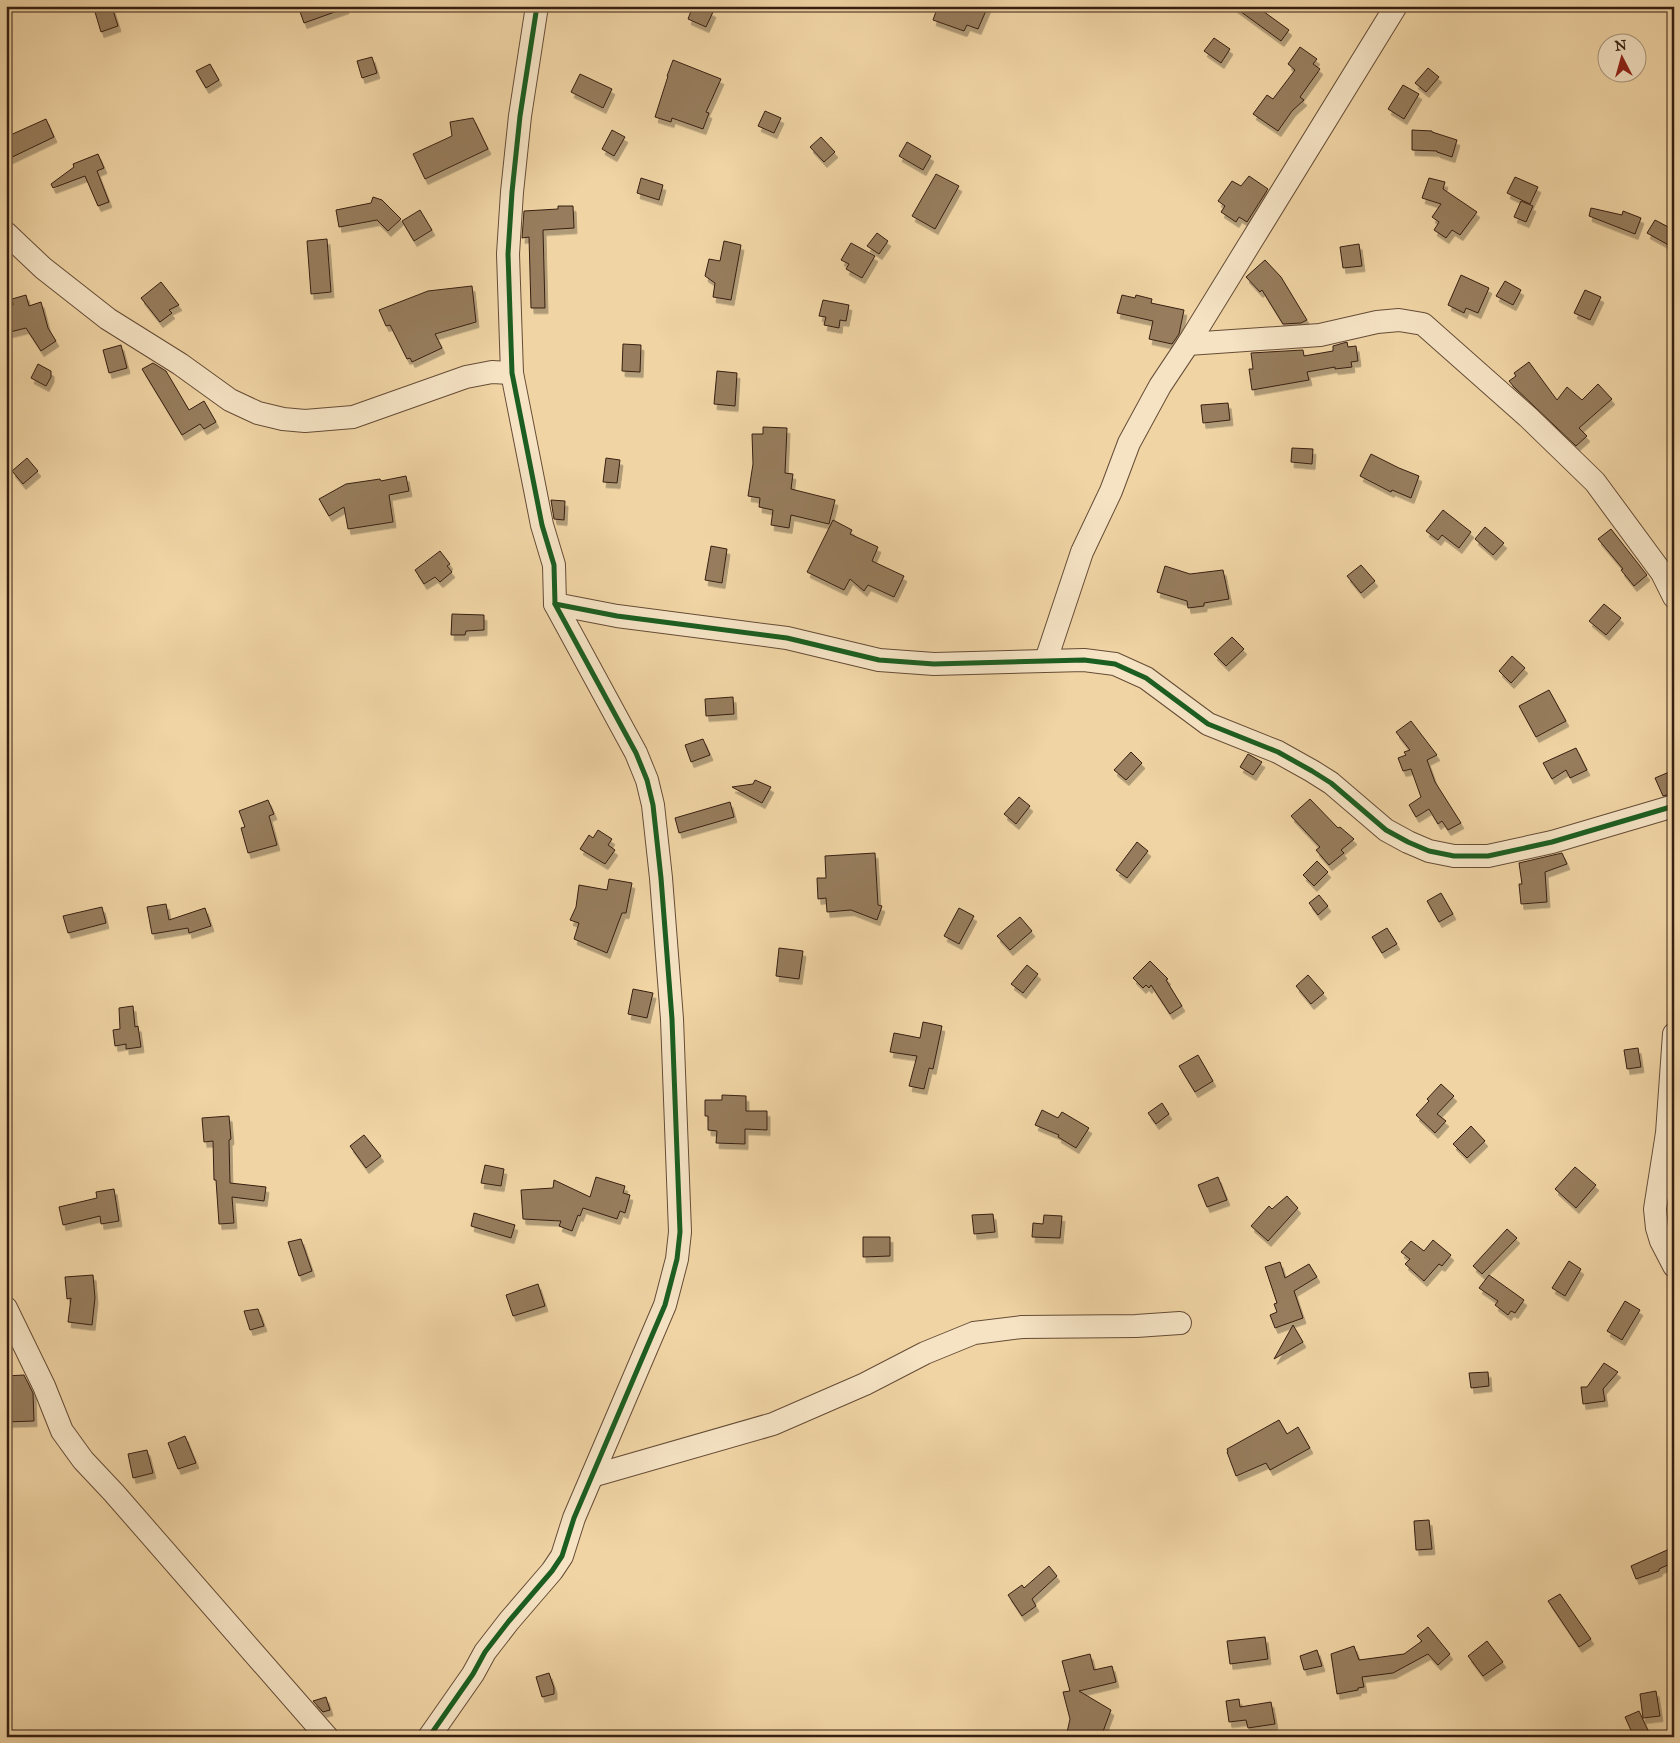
<svg xmlns="http://www.w3.org/2000/svg" width="1680" height="1743" font-family="'IM FELL Great Primer',serif">
<style>
.building{fill:#977d5d;stroke:#371f11;filter:url(#shadow)}
.lines{fill:none;stroke-linecap:round;stroke-linejoin:round}
.minor-casing{stroke:#654c36;stroke-width:24}
.minor{stroke:#f5e3c4;stroke-width:22}
.cycleway-casing{stroke:#f5e3c4;stroke-width:8}
.cycleway{stroke:#1b5e20;stroke-width:5}
</style>
<defs>
<filter id="shadow"><feDropShadow dx="3" dy="5.5" stdDeviation="0" flood-color="#0004"/></filter>
</defs>
<rect width="100%" height="100%" fill="#f0d4a4"/>
<filter id="stains"><feTurbulence type="fractalNoise" baseFrequency=".004" numOctaves="4"/><feColorMatrix values="0 0 0 0 .2 0 0 0 0 .09 0 0 0 0 .02 0 0 0 .5 -.17"/></filter>
<radialGradient id="worn" r=".72"><stop offset=".6" stop-color="#630" stop-opacity="0"/><stop offset="1" stop-color="#630" stop-opacity=".3"/></radialGradient>
<g class="building">
<path d="M298,6H346V8L304,23Z"/>
<path d="M693,6H701L713,12L706,27L688,19Z"/>
<path d="M938,6H988L978,29L967,25L964,31L933,20Z"/>
<path d="M1233,6H1256L1289,30L1281,41Z"/>
<path d="M112,7L118,26L101,32L95,12Z"/>
<path d="M1214,38L1230,49L1221,63L1204,51Z"/>
<path d="M1300,47L1317,59L1313,64L1320,69L1300,97L1304,100L1292,111L1278,131L1253,114L1267,95L1273,99L1295,70L1288,64Z"/>
<path d="M372,57L377,73L362,78L357,61Z"/>
<path d="M673,60L721,79L706,112L709,113L703,129L672,118L671,122L655,117L668,76H667Z"/>
<path d="M210,64L219,80L206,88L196,71Z"/>
<path d="M1428,68L1439,77L1426,92L1415,83Z"/>
<path d="M580,74L612,89L603,108L571,92Z"/>
<path d="M1403,85L1419,94L1404,119L1388,109Z"/>
<path d="M765,111L781,118L774,133L758,126Z"/>
<path d="M473,118L488,149L425,179L413,154L452,136L450,122Z"/>
<path d="M46,119L54,137L6,160V137Z"/>
<path d="M612,130L625,137L614,156L602,149Z"/>
<path d="M1412,130L1432,131V132L1457,140L1452,157L1437,152V151L1412,150Z"/>
<path d="M821,137L835,152L824,162L810,147Z"/>
<path d="M907,142L931,156L923,170L899,156Z"/>
<path d="M98,154L104,168L97,171L109,202L98,206L85,176L53,188L51,184L74,167L73,164Z"/>
<path d="M936,174L959,186L935,229L912,216Z"/>
<path d="M1249,176L1268,189L1247,222L1239,217L1236,222L1221,212L1225,206L1218,201L1232,181L1241,186Z"/>
<path d="M1515,177L1538,187L1530,204L1507,193Z"/>
<path d="M641,178L663,185L659,200L637,193Z"/>
<path d="M1429,178L1445,182L1443,189L1477,212L1460,235L1452,230L1446,238L1434,230L1439,222L1432,217L1441,204L1422,198Z"/>
<path d="M373,197L382,200L401,219L388,231L377,220L339,227L336,210L371,203Z"/>
<path d="M1521,201L1533,206L1526,222L1514,217Z"/>
<path d="M558,206H573L574,228L543,230L545,308H531L529,237L522,238L524,211L558,209Z"/>
<path d="M1591,208L1622,215L1623,211L1641,218L1635,234L1589,216Z"/>
<path d="M420,210L432,230L414,241L402,221Z"/>
<path d="M1655,220L1674,230V248L1647,233Z"/>
<path d="M877,233L888,241L879,254L867,246Z"/>
<path d="M327,239L331,292L311,294L307,241Z"/>
<path d="M724,241L741,245L731,300L713,297L715,283L705,276L709,259L720,261Z"/>
<path d="M851,243L875,256L862,278L846,269L849,264L841,260Z"/>
<path d="M1359,244L1362,266L1343,268L1340,247Z"/>
<path d="M1265,260L1281,277L1307,320L1301,323L1283,324L1262,290L1260,292L1246,277Z"/>
<path d="M1461,275L1489,288L1478,313L1466,308L1464,313L1448,305Z"/>
<path d="M1505,281L1521,290L1513,305L1496,296Z"/>
<path d="M161,282L179,305L169,310L172,313L160,322L141,298Z"/>
<path d="M472,286L476,322L435,334L442,348L412,362L410,358L407,359L390,325L386,326L379,310L428,291Z"/>
<path d="M1585,290L1601,297L1590,320L1574,313Z"/>
<path d="M26,295L29,306L41,302L48,328L56,341L41,351L26,328L6,333V307L13,305L12,299Z"/>
<path d="M1122,295L1135,298L1136,295L1152,299L1151,303L1184,310L1179,334L1172,344L1149,339L1153,321L1117,313Z"/>
<path d="M823,300L849,305L846,321L840,320L839,328L824,325L826,317L819,316Z"/>
<path d="M1347,342L1348,347L1356,346L1358,361L1351,362L1352,367L1335,369V367L1307,372L1309,380L1252,390L1249,369H1253L1251,353L1303,350L1304,356L1333,351V346Z"/>
<path d="M623,344L641,345L640,372L622,371Z"/>
<path d="M121,345L127,368L109,373L103,350Z"/>
<path d="M1529,362L1557,400L1567,387L1582,400L1598,384L1612,399L1579,428L1587,436L1576,446L1514,387L1509,381L1516,376L1514,373Z"/>
<path d="M153,363L166,371L189,410L204,401L216,422L204,429L200,424L182,435L142,369Z"/>
<path d="M38,364L51,371V377L46,386L31,378Z"/>
<path d="M717,371L737,373L735,406L714,404Z"/>
<path d="M1228,403L1230,420L1203,423L1201,405Z"/>
<path d="M763,427L787,428L785,473L793,474L791,489L835,500L829,524L791,515L789,528L771,525L773,510L759,507L760,498L748,496L753,464L752,434H763Z"/>
<path d="M1292,448L1313,449L1312,464L1291,462Z"/>
<path d="M1371,454L1399,468L1419,476L1411,498L1392,490L1391,492L1360,476Z"/>
<path d="M27,458L38,471L23,484L12,471Z"/>
<path d="M606,458L620,460L617,483L603,482Z"/>
<path d="M406,476L409,491L389,495L393,522L348,529L344,507L329,516L319,499L346,484L380,479L381,481Z"/>
<path d="M551,500L565,501L564,520L554,519Z"/>
<path d="M1443,510L1471,532L1459,548L1442,535L1438,540L1426,531Z"/>
<path d="M833,520L852,530L850,534L878,547L872,561L904,576L894,597L868,585L864,591L850,579L844,590L807,572Z"/>
<path d="M1485,527L1504,543L1493,555L1475,539Z"/>
<path d="M1611,529L1647,575L1634,586L1621,570L1623,569L1598,539Z"/>
<path d="M711,546L727,549L722,583L705,580Z"/>
<path d="M440,551L450,564L447,566L452,572L440,582L435,577L424,584L415,570Z"/>
<path d="M1361,565L1375,581L1361,593L1347,576Z"/>
<path d="M1165,566L1190,574L1223,570L1229,599L1204,603V606L1188,608L1187,601L1157,592Z"/>
<path d="M1604,604L1621,618L1606,635L1589,621Z"/>
<path d="M452,614L484,615V630L466,631L465,635H451Z"/>
<path d="M1232,637L1244,649L1226,666L1214,654Z"/>
<path d="M1512,656L1525,668L1511,683L1499,671Z"/>
<path d="M1549,690L1566,721L1536,737L1519,706Z"/>
<path d="M733,697L734,714L706,716L705,699Z"/>
<path d="M1411,721L1437,755L1427,760L1435,782L1461,823L1448,830L1442,821L1438,824L1429,809L1416,817L1409,805L1421,797L1411,769L1403,771L1398,758L1406,755L1404,752L1410,750L1396,732Z"/>
<path d="M703,739L710,755L691,762L685,745Z"/>
<path d="M1576,748L1587,770L1570,778L1566,770L1552,779L1543,763Z"/>
<path d="M1131,752L1142,763L1126,780L1114,770Z"/>
<path d="M1248,754L1262,762L1253,775L1240,767Z"/>
<path d="M1674,770V793L1663,796L1655,778Z"/>
<path d="M755,780L771,787L762,803L732,787L753,784Z"/>
<path d="M1019,797L1030,806L1016,824L1004,814Z"/>
<path d="M1310,799L1338,828L1340,827L1354,839L1341,850L1344,853L1329,865L1316,850L1320,847L1291,816Z"/>
<path d="M268,800L274,814L269,816L277,845L248,853L241,828L245,827L239,811Z"/>
<path d="M730,802L734,817L679,833L675,818Z"/>
<path d="M598,830L612,839L608,845L615,850L605,864L580,849L589,835L593,838Z"/>
<path d="M1137,842L1148,851L1127,878L1116,870Z"/>
<path d="M875,853L878,905L882,906L877,920L851,910L827,912L826,898L818,899L817,878H826L825,856Z"/>
<path d="M1562,853L1567,864L1545,872L1547,902L1521,904L1519,884H1522L1519,863Z"/>
<path d="M1317,861L1328,872L1314,886L1303,875Z"/>
<path d="M609,879L632,883L626,913H622L607,953L574,939L579,923L570,920L576,907L579,885L607,890Z"/>
<path d="M1441,893L1453,914L1439,922L1427,901Z"/>
<path d="M1319,895L1328,906L1318,915L1309,903Z"/>
<path d="M166,904L169,920L205,908L211,926L189,933L188,928L152,934L147,907Z"/>
<path d="M102,907L106,923L68,933L63,916Z"/>
<path d="M959,908L974,916L959,944L944,936Z"/>
<path d="M1020,917L1032,931L1010,950L997,936Z"/>
<path d="M1387,928L1397,944L1382,953L1372,937Z"/>
<path d="M779,948L803,951L799,979L776,976Z"/>
<path d="M1150,961L1168,979L1166,980L1182,1006L1170,1014L1151,985L1149,988L1146,985L1143,988L1133,978Z"/>
<path d="M1027,965L1038,974L1023,993L1011,984Z"/>
<path d="M1308,975L1324,993L1311,1004L1296,986Z"/>
<path d="M633,989L653,993L647,1018L628,1014Z"/>
<path d="M133,1006L135,1027L138,1026L141,1047L126,1049V1044L115,1046L113,1030L120,1029L119,1008Z"/>
<path d="M923,1022L942,1026L933,1069L929,1068L924,1089L909,1086L917,1056L890,1052L894,1033L920,1038Z"/>
<path d="M1638,1048L1641,1067L1627,1069L1624,1050Z"/>
<path d="M1198,1055L1213,1081L1195,1092L1179,1066Z"/>
<path d="M1441,1084L1454,1096L1437,1114L1446,1121L1435,1133L1416,1115L1429,1101L1427,1099Z"/>
<path d="M722,1095L746,1096V1111H767V1130L745,1129V1144L716,1143L717,1131L708,1130V1116H705V1100H722Z"/>
<path d="M1162,1103L1169,1114L1156,1124L1148,1113Z"/>
<path d="M1042,1110L1058,1118L1062,1112L1089,1128L1076,1148L1058,1137L1059,1135L1035,1125Z"/>
<path d="M229,1116L231,1139L229,1140L230,1183L266,1187L264,1201L232,1197L234,1223L219,1224L216,1180H214L213,1141L204,1142L202,1118Z"/>
<path d="M1471,1126L1485,1141L1467,1158L1453,1144Z"/>
<path d="M364,1135L381,1156L366,1168L350,1146Z"/>
<path d="M485,1165L504,1169L501,1186L481,1183Z"/>
<path d="M1575,1167L1596,1185L1576,1208L1555,1189Z"/>
<path d="M596,1177L625,1186L623,1193L630,1195L625,1213L620,1211L617,1219L583,1208L580,1216L578,1215L572,1231L559,1226L561,1221L523,1219L521,1190L553,1188L554,1180L590,1197Z"/>
<path d="M1218,1177L1227,1200L1207,1207L1198,1185Z"/>
<path d="M114,1189L119,1221L101,1224L100,1216L63,1225L59,1207L97,1198L96,1192Z"/>
<path d="M1287,1196L1298,1208L1268,1241L1251,1226L1269,1206L1272,1209Z"/>
<path d="M474,1213L515,1225L511,1238L471,1226Z"/>
<path d="M993,1214L995,1232L974,1234L972,1215Z"/>
<path d="M1044,1215L1062,1216L1060,1238L1032,1237L1033,1223L1043,1224Z"/>
<path d="M1507,1229L1517,1238L1482,1274L1473,1266Z"/>
<path d="M863,1237H890V1256L863,1257Z"/>
<path d="M301,1239L312,1271L299,1276L288,1242Z"/>
<path d="M1433,1240L1451,1255L1442,1266L1439,1264L1424,1281L1405,1264L1410,1259L1401,1252L1411,1241L1424,1251Z"/>
<path d="M1569,1261L1581,1269L1565,1296L1552,1288Z"/>
<path d="M1280,1262L1285,1278L1309,1264L1317,1277L1294,1291L1303,1318L1275,1328L1270,1315L1277,1312L1274,1304L1277,1303L1265,1267Z"/>
<path d="M93,1275L95,1298L92,1325L68,1322L71,1298L67,1299L65,1277Z"/>
<path d="M1489,1275L1524,1300L1515,1313L1511,1311L1508,1315L1495,1305L1498,1301L1479,1288Z"/>
<path d="M538,1284L545,1306L513,1316L506,1295Z"/>
<path d="M1625,1301L1640,1310L1622,1340L1607,1331Z"/>
<path d="M258,1309L264,1326L250,1330L244,1311Z"/>
<path d="M1293,1325L1303,1342L1274,1359Z"/>
<path d="M1604,1363L1618,1372L1603,1389L1605,1401L1583,1404L1581,1387H1587Z"/>
<path d="M1488,1372L1489,1386L1471,1388L1469,1373Z"/>
<path d="M24,1375L33,1393L34,1421L6,1422V1376Z"/>
<path d="M1279,1420L1287,1434L1298,1427L1310,1448L1270,1470L1266,1463L1236,1476L1227,1452H1228L1227,1449Z"/>
<path d="M185,1436L196,1463L178,1469L168,1443Z"/>
<path d="M147,1450L153,1473L133,1478L128,1454Z"/>
<path d="M1429,1520L1432,1549L1416,1550L1414,1521Z"/>
<path d="M1674,1547V1562L1659,1569V1571L1636,1579L1631,1566Z"/>
<path d="M1049,1566L1057,1576L1032,1599L1036,1606L1022,1616L1008,1595L1022,1585L1024,1588Z"/>
<path d="M1560,1594L1591,1639L1579,1647L1548,1601Z"/>
<path d="M1428,1627L1450,1654L1438,1665L1428,1654L1393,1673L1362,1677L1364,1687L1358,1688V1690L1337,1694L1331,1654L1354,1646L1359,1660L1404,1654L1422,1641L1417,1636Z"/>
<path d="M1265,1637L1268,1659L1230,1664L1227,1641Z"/>
<path d="M1487,1641L1503,1662L1483,1676L1468,1656Z"/>
<path d="M1317,1650L1322,1666L1304,1670L1300,1656Z"/>
<path d="M1090,1654L1094,1670L1112,1666L1116,1682L1079,1691L1111,1710L1101,1737H1066L1070,1719L1063,1692L1070,1691L1062,1661Z"/>
<path d="M549,1673L554,1688V1694L542,1697L536,1677Z"/>
<path d="M1656,1691L1660,1716L1643,1718L1640,1694Z"/>
<path d="M326,1697L330,1710L323,1712L313,1701Z"/>
<path d="M1239,1699L1240,1707L1271,1702L1275,1724L1248,1728L1246,1720L1229,1722L1226,1701Z"/>
<path d="M1639,1711L1651,1737H1634L1625,1717Z"/>
</g>
<g class="lines">
<g class="minor-casing">
<g id="minor">
<path d="M537,6L520,116L512,192L508,254L512,373L542,525L554,565L555,604L617,616L787,638L879,660L934,664L1084,660L1115,664L1146,678L1208,724L1278,752L1312,771L1331,783L1386,830L1408,842L1429,851L1454,856H1488L1552,842L1674,806"/>
<path d="M6,233L43,268L108,319L180,364L230,400L258,413L283,419L305,421L353,417L466,377L492,372L512,373"/>
<path d="M1188,344L1320,335L1377,322L1399,320L1423,324L1528,417L1595,482L1662,573L1674,597"/>
<path d="M1046,660L1082,552L1111,491L1129,443L1160,386L1188,344L1396,6"/>
<path d="M1674,1034L1667,1133L1655,1209L1657,1228L1661,1241L1674,1266"/>
<path d="M6,1308L44,1386L62,1431L83,1460L114,1493L327,1737"/>
<path d="M592,1476L773,1424L865,1384L925,1353L974,1333L1022,1327L1136,1326L1180,1323"/>
<path d="M429,1737L473,1674L485,1652L509,1621L552,1571L562,1556L574,1518L665,1305L677,1259L680,1232L672,1019L661,878L653,805L647,780L636,753L555,604"/>
</g>
</g>
<use href="#minor" class="minor"/>
<g class="cycleway-casing">
<g id="cycleway">
<path d="M537,6L520,116L512,192L508,254L512,373L542,525L554,565L555,604L617,616L787,638L879,660L934,664L1084,660L1115,664L1146,678L1208,724L1278,752L1312,771L1331,783L1386,830L1408,842L1429,851L1454,856H1488L1552,842L1674,806"/>
<path d="M429,1737L473,1674L485,1652L509,1621L552,1571L562,1556L574,1518L665,1305L677,1259L680,1232L672,1019L661,878L653,805L647,780L636,753L555,604"/>
</g>
</g>
<use href="#cycleway" class="cycleway"/>
</g>
<rect width="1680" height="1743" fill="none" stroke="#f0d4a4" stroke-width="25"/>
<rect x="8" y="8" width="1665" height="1728" fill="none" stroke="#371f11" stroke-width="2.5"/>
<rect x="12" y="12" width="1655" height="1718" fill="none" stroke="#371f11"/>
<g transform="translate(1622 58) rotate(354)"><circle r="24" fill="#f5e3c4" stroke="#a9957c"/>
<path d="M0-4L9 19L0 12L-9 19Z" fill="#8f2418"/>
<text y="-8" font-size="14" font-weight="bold" text-anchor="middle" fill="#371f11">N</text>
</g>
<rect width="100%" height="100%" filter="url(#stains)"/>
<rect width="100%" height="100%" fill="url(#worn)"/>
</svg>
